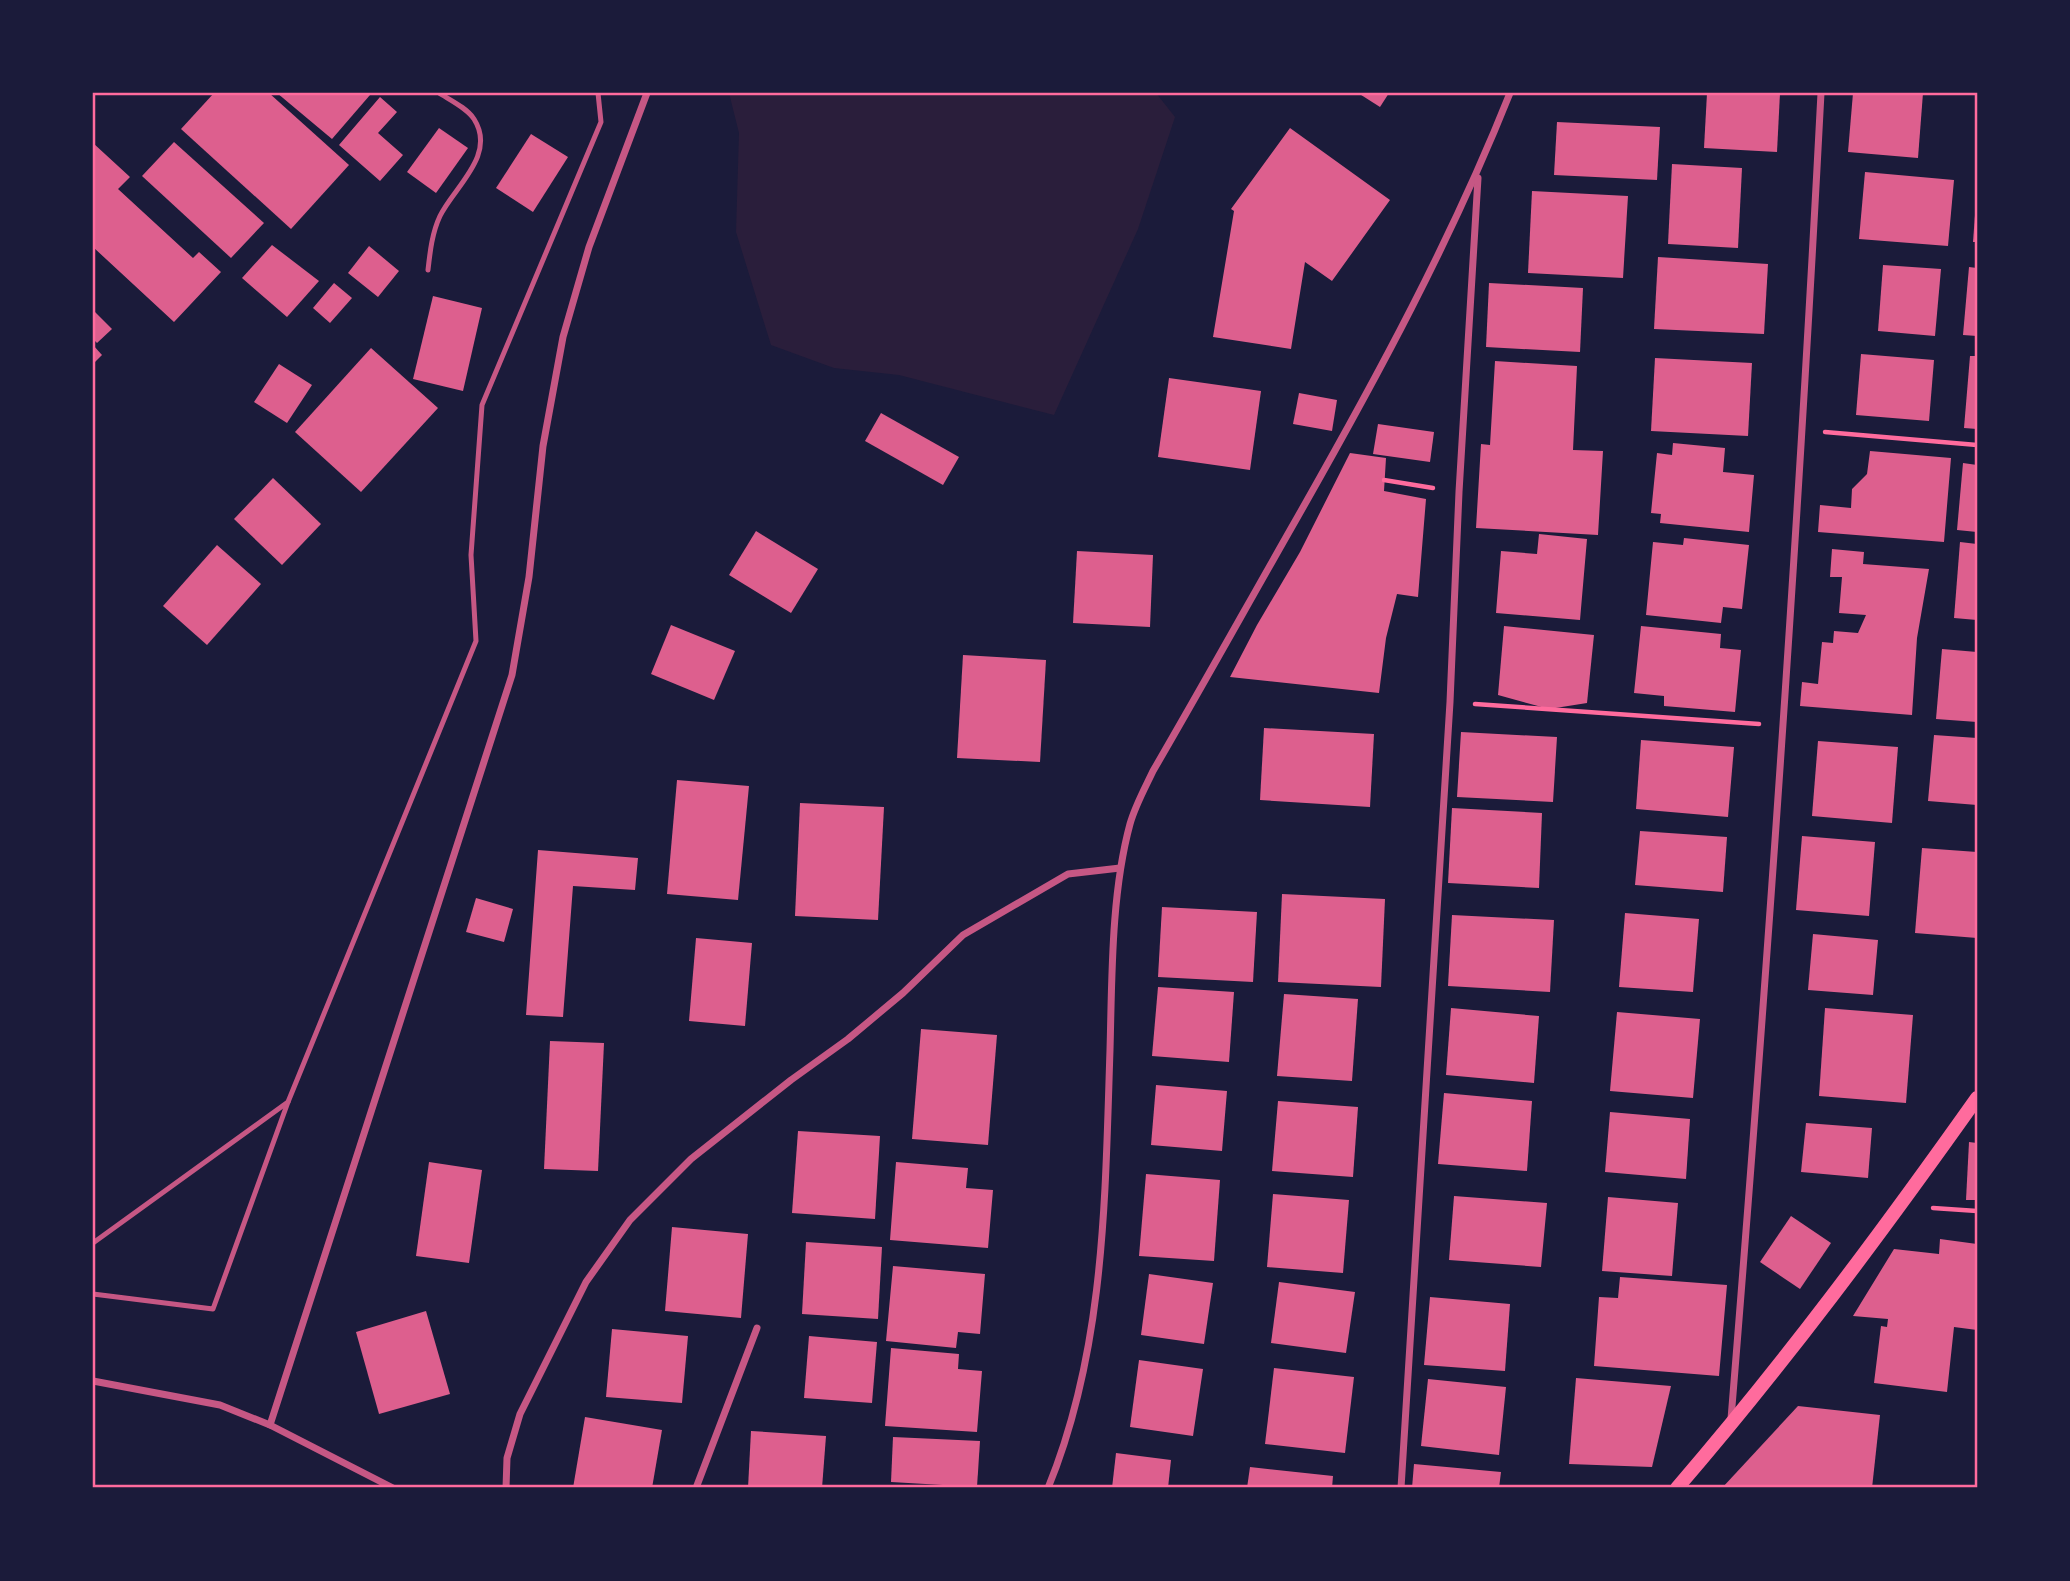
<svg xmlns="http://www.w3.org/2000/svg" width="2070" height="1581" font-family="'Source Serif 4',serif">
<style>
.green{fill:#2a1e3b}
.building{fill:#dd5f8e}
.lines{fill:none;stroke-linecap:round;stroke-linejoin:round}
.path{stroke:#ff6b9d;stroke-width:4.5}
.service{stroke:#c65784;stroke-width:5}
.minor{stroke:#c65784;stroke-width:7}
.secondary{stroke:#ff6b9d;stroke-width:14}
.neatline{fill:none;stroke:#ff6b9d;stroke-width:2.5}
</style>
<rect width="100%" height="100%" fill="#1b1b3a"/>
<path class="green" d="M729,93H1156L1175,117L1138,229L1054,415L899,375L834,368L771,345L736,232L739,133Z"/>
<g class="building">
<path d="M214,93H269L349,165L291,229L181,129Z"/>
<path d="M277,93H367L370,95L332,139Z"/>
<path d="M1358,93H1389L1380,107Z"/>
<path d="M1707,93H1780L1777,152L1704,148Z"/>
<path d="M1853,93H1923L1918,158L1848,152Z"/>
<path d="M380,97L397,112L378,133L403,155L380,181L339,145Z"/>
<path d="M1557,122L1660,127L1657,180L1554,175Z"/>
<path d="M439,128L468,148L436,193L407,172Z"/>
<path d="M1290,128L1390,200L1332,281L1305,262L1291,349L1213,337L1234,211L1231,209Z"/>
<path d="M531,134L568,157L533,212L496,188Z"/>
<path d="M174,142L264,223L231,258L142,176Z"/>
<path d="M93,143L130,177L118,189L193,258L199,252L221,272L174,322L93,247Z"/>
<path d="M1672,164L1742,168L1738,248L1668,244Z"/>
<path d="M1865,172L1954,180L1948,246L1859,239Z"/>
<path d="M1532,191L1628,196L1623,278L1528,273Z"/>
<path d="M1975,215H1977V242H1973Z"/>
<path d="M272,245L319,281L287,317L242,278Z"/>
<path d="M369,246L399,271L378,297L348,273Z"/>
<path d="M1658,257L1768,264L1764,334L1654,329Z"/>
<path d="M1883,265L1941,269L1935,336L1878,331Z"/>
<path d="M1969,267L1977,268V336L1963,335Z"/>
<path d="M334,283L352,298L330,323L313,308Z"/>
<path d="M1489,283L1583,288L1580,352L1486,347Z"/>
<path d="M433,296L482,308L463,391L413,379Z"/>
<path d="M93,310L112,329L97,343L93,339Z"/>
<path d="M93,345L102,355L93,364Z"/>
<path d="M371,348L438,408L361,492L295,432Z"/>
<path d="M1861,354L1934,360L1929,421L1856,415Z"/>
<path d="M1970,356H1977V429L1964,428Z"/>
<path d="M1655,358L1752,363L1748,436L1651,431Z"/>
<path d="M1495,361L1577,366L1573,450L1603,451L1598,535L1476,528L1481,444L1490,445Z"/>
<path d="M279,364L312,385L287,423L254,402Z"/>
<path d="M1169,378L1261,391L1250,470L1158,457Z"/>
<path d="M1299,393L1337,400L1332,431L1293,424Z"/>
<path d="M881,413L959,457L943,485L865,441Z"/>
<path d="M1378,424L1434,432L1430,462L1373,454Z"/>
<path d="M1673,443L1725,448L1723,472L1754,475L1749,532L1660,523L1661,514L1651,513L1657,453L1672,455Z"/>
<path d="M1870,451L1951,458L1944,542L1818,532L1820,505L1851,508L1852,489L1867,474Z"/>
<path d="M1350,453L1386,458L1384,491L1426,499L1418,597L1397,594L1386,638L1379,693L1230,677L1257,625L1300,552Z"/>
<path d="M1963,463L1977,465V532L1957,530Z"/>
<path d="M273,478L321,524L282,565L234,519Z"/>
<path d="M756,531L818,569L791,613L729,575Z"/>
<path d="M1539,534L1587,539L1580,620L1496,613L1501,551L1537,554Z"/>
<path d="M1684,538L1749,545L1742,609L1723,607L1721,623L1646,615L1653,542L1683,545Z"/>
<path d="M1960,542L1977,544V620L1954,618Z"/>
<path d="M217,545L261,584L207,645L163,606Z"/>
<path d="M1832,549L1864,552L1863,564L1929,569L1917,638L1912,715L1800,706L1802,682L1818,684L1822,642L1833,643L1834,631L1858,633L1866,615L1839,613L1842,577H1830Z"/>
<path d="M1077,551L1153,555L1150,627L1073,623Z"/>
<path d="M671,625L735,651L714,700L651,674Z"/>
<path d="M1504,626L1594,635L1587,703L1549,709L1498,695Z"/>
<path d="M1641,626L1721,634L1720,648L1741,650L1735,712L1664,706V696L1634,693Z"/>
<path d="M1942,649L1977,652V722L1936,719Z"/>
<path d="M963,655L1046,660L1040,762L957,758Z"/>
<path d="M1264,728L1374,734L1370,807L1260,800Z"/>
<path d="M1461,732L1557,737L1553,802L1457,797Z"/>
<path d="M1934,735L1977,738V805L1928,801Z"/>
<path d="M1641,740L1734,747L1728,817L1636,809Z"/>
<path d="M1818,741L1898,747L1892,823L1812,816Z"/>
<path d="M677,780L749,786L738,900L667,894Z"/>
<path d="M800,803L884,807L878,920L795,916Z"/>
<path d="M1452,808L1542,813L1539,888L1448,883Z"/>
<path d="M1640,831L1727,837L1723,892L1635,885Z"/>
<path d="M1802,836L1875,842L1869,916L1796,910Z"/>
<path d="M1922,848L1977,852V938L1915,933Z"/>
<path d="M538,850L638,858L635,890L573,886L563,1017L526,1015Z"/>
<path d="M1282,894L1385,899L1381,987L1278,982Z"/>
<path d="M476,898L513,909L504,942L466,932Z"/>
<path d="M1162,907L1257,912L1253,982L1158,977Z"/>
<path d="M1625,913L1699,919L1693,992L1619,987Z"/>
<path d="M1452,915L1554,920L1550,992L1448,986Z"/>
<path d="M1813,934L1878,940L1873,995L1808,990Z"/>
<path d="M696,938L752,943L745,1026L689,1021Z"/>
<path d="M1158,987L1234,992L1229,1062L1152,1056Z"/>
<path d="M1284,994L1358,999L1352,1081L1277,1076Z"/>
<path d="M1451,1008L1539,1016L1534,1083L1446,1075Z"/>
<path d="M1825,1008L1913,1015L1906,1103L1819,1096Z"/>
<path d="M1617,1012L1700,1019L1693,1098L1610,1091Z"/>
<path d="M921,1029L997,1035L988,1145L912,1139Z"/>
<path d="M550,1041L604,1043L598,1171L544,1169Z"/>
<path d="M1156,1085L1227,1091L1222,1151L1151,1145Z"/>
<path d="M1444,1093L1532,1101L1527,1171L1438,1164Z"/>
<path d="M1278,1101L1358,1107L1353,1177L1272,1171Z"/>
<path d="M1610,1112L1690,1119L1686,1179L1605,1172Z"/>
<path d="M1806,1123L1872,1128L1868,1178L1801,1172Z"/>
<path d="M798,1131L880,1136L875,1219L792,1213Z"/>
<path d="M1969,1142L1977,1143V1200H1966Z"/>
<path d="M429,1162L482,1170L469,1263L416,1256Z"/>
<path d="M896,1162L968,1168L966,1188L993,1190L988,1248L890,1240Z"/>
<path d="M1146,1174L1220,1180L1214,1261L1139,1256Z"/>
<path d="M1273,1194L1349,1200L1343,1273L1267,1267Z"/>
<path d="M1454,1196L1547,1203L1541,1267L1449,1260Z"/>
<path d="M1608,1197L1678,1203L1672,1276L1602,1271Z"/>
<path d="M1791,1216L1831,1243L1800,1289L1760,1262Z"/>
<path d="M672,1227L748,1234L741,1318L665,1311Z"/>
<path d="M1940,1239L1977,1244V1330L1954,1327L1947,1392L1874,1383L1881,1326L1887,1327L1888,1319L1853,1316L1894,1249L1939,1254Z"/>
<path d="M806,1242L882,1247L878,1319L802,1314Z"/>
<path d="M893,1266L985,1274L980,1334L958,1332L956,1348L886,1341Z"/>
<path d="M1149,1274L1213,1283L1204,1344L1141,1335Z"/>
<path d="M1620,1277L1727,1285L1719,1376L1594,1366L1599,1297L1618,1298Z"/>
<path d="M1279,1282L1355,1292L1346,1353L1271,1343Z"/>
<path d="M1430,1297L1510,1304L1505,1371L1424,1365Z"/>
<path d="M426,1311L450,1394L379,1414L356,1332Z"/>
<path d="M612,1329L688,1336L682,1403L606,1397Z"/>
<path d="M809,1336L877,1342L872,1403L804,1398Z"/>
<path d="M891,1348L959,1354L958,1369L982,1371L977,1432L885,1426Z"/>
<path d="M1139,1360L1203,1369L1193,1436L1130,1427Z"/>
<path d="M1274,1368L1354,1377L1345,1453L1265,1444Z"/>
<path d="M1576,1378L1671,1386L1652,1467L1569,1464Z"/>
<path d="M1428,1379L1506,1387L1499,1455L1421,1446Z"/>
<path d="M1798,1406L1880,1415L1872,1488H1722Z"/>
<path d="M585,1417L662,1430L652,1488H573Z"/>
<path d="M751,1431L826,1436L822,1488H748Z"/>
<path d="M893,1437L980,1441L977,1487L891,1482Z"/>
<path d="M1116,1453L1171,1460L1168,1488H1112Z"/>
<path d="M1414,1464L1501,1472L1499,1488H1412Z"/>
<path d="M1250,1467L1333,1476L1332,1488H1247Z"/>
</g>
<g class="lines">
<g class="path">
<path d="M1825,432L1977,445"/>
<path d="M1384,480L1433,488"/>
<path d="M1475,704L1759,724"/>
<path d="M1933,1208L1977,1211"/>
</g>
<g class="service">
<path d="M428,270C430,252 432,233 440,216C454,187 497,155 474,119C467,108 450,100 439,93"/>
<path d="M93,1243L288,1102L476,641L471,555L482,405L601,122L598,93"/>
<path d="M93,1294L213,1309L288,1102"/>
</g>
<g class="minor">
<path d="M93,1381L220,1405L270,1425L393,1488"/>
<path d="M1731,1419C1767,977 1798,535 1821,93"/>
<path d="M270,1425L512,675L529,577L543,446L563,337L589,247L647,93"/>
<path d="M506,1488L507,1458L520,1414L586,1282L630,1220L691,1159L791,1080L848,1039L903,993L963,935L1068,874L1120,868"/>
<path d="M696,1488L757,1328"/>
<path d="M1048,1488C1105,1349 1105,1199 1110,1050C1112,978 1111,894 1130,824C1135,806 1145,788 1153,771C1202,687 1249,602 1297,518C1376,379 1451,241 1510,93"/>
<path d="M1401,1488L1450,702L1459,492L1478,178"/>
</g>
<path class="secondary" d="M1677,1488C1784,1364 1882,1232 1977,1098"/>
</g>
<rect width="2070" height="1581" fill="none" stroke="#1b1b3a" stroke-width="189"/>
<rect x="94" y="94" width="1882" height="1392" class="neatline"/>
</svg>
